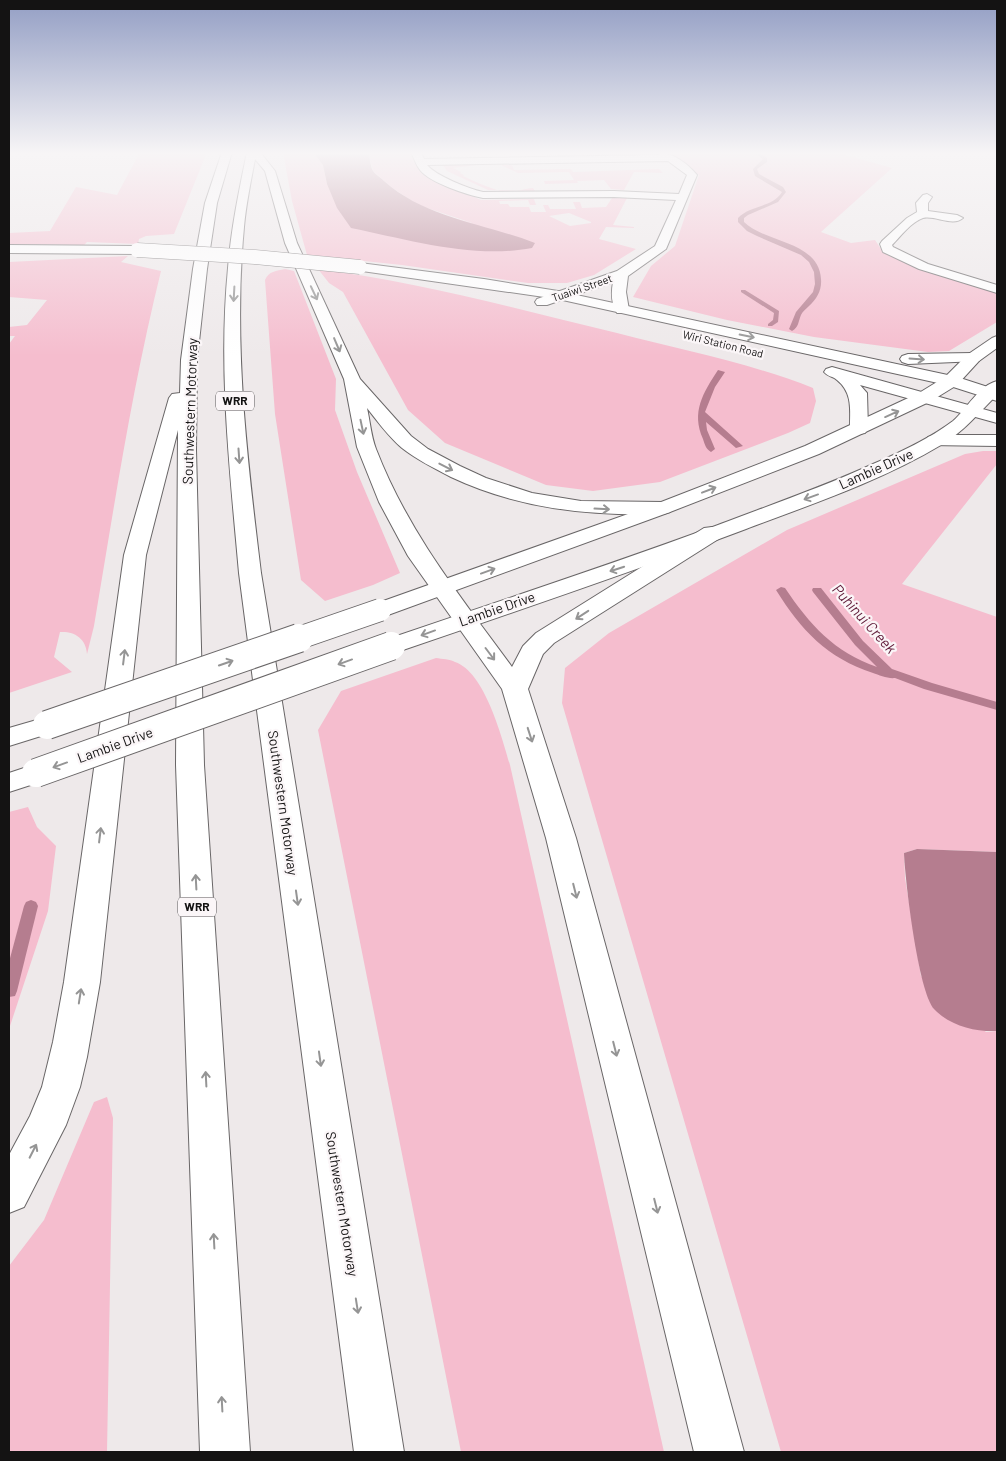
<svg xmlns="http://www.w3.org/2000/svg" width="1006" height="1461" font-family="Barlow,sans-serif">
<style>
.green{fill:#f5bdce;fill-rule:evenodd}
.water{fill:#b57d8f}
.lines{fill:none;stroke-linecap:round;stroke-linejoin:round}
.stream{fill:#b57d8f;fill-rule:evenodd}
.street-casing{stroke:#696667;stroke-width:2}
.secondary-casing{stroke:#696667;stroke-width:2}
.primary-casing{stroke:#696667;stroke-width:2}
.highway-casing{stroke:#696667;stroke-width:2}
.street{fill:#fff;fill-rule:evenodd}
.secondary{fill:#fff;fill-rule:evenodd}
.primary{fill:#fff;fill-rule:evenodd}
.highway{fill:#fff;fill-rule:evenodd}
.secondary-bridge-far1-casing{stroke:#696667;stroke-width:24;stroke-linecap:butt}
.secondary-bridge-casing{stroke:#696667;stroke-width:30;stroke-linecap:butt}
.primary-bridge-casing{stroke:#696667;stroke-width:15;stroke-linecap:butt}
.secondary-bridge-far1{stroke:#fff;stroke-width:22}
.secondary-bridge{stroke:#fff;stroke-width:28}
.primary-bridge{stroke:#fff;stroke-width:14}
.oneway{stroke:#959595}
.labels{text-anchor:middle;stroke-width:4.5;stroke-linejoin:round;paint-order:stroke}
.far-street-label{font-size:11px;fill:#141313;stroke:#fbf6f8}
.shield{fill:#fbf6f8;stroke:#595758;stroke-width:1}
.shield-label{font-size:12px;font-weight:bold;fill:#141313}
.street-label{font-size:14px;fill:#141313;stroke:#fbf6f8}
.water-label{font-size:15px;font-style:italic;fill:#5f1a38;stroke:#fbf6f8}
</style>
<rect width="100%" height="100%" fill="#eee9ea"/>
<g class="green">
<path d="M140,152H207L174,234L146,236L139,239L138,244L87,242L84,245L9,244V233L50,231L76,187L117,195Z"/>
<path d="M283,152H313L323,165L327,184L472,223L418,205L391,187L373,171L368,152H412L415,163L425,174L481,200L534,199L536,205H548L550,209H576L573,202H580L582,208L606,207L612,198H627L613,225L634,227V228L606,227L599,239L636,249L594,275L567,283H528L402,265L307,255L292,201ZM528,200L530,205H543L546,212H531L529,207H510L508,204H500L499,201ZM569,213L591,222V223L570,226L549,216Z"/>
<path d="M668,152H835L892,168L821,232L851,243L875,240L883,252L890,256L959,282L997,292V322L949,351L928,352L814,337L727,320L633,297L651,266L675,246L699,175Z"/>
<path d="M484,164L453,168L461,172L460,173L464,175L463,176C475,182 487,187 500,191C510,193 524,189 533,188L535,191L488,190L447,171L443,165Z"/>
<path d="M501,165H512L514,170L571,169L573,172L659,169L663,173L634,172L624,190L611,189L604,180L577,181L578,183L545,184L544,181L574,180L569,172L518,173Z"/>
<path d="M128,256L121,262L161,271C132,388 114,507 94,626L87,654C86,638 74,631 60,632L54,657L72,672L9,693V344L15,336H9V327L27,325L47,300L9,297V262Z"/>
<path d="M285,269L294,271L336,379L335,410L357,472L400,573L373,585L325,601L301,580L275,414L265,280C269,271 276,271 285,269Z"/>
<path d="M318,269C419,282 518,309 617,333C683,350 750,363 813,388L816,401L810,423L788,433L660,482L593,491L546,485L445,443L408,410L343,292L329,283Z"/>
<path d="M983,451H997V464L902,584L997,617V852L917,849L904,853L905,878L921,976L986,1032L997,1031V1452H781L562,703L565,668L609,633L787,530L965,454Z"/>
<path d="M436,658C442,659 450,659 455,662C485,672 502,738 510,765L664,1452H461L318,730L341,691Z"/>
<path d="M28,807L37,827L56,846L48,911L9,1029V812Z"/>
<path d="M107,1097L113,1118L107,1452H9V1266L44,1220L94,1102Z"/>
</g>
<g class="water">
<path d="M313,152H368C370,157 370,166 373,171C375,174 381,178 384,181C427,219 484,223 535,243L532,248C473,259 410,240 351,228L337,208L327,184L323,165Z"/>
<path d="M917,849L997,852V1031C975,1032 950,1026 934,1009C918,992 905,880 904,853Z"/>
</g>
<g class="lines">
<g class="stream">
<path d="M753,152H758L767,158V162L757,169L759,174L783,187L786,192L778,202L748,215L744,218V222C765,243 819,241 821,279C822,290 817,299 809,306C806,309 802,312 801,315C798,322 799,327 792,331L789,329L796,312L813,292L815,284L814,272L809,262L801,255L757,236L747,231L738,222V218C750,205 772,208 782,192L755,176L753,169L763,159Z"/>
<path d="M741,290H745L779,311L778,322L772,326H768V324L773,320L774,313L741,292Z"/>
<path d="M718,370L725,372L715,387L705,412L743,446L736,448L706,422L707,430L715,449L711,452C706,449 705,445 703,439C691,412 703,393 718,370Z"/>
<path d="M781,587L785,588C810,625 834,652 877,667L855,645L813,592L812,590L813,588H821L863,641L892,669L932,683L997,702V710L924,689L895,678C888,679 879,675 873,673C827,658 801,630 776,590Z"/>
<path d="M31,900L36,902L38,906L17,991L15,996L9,997V962L24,906L26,902Z"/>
</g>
<g class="street-casing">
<g id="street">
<path d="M411,152H421L424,159L659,155L656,152C672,152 687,163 697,175L666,249L628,276L626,292L629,310L627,313H617C611,303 611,293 613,282L547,305H537L535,302L537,299L617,271L655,246L676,200L614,197L483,198C468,195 430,183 420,170C416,165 414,158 411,152ZM668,161L687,175L679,194L614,191L483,192C469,189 436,176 427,165Z"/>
<path d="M927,194L932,197L928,203V211L957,215L963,218C953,227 935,215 923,218C911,222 901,236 892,245L893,247L928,264L997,285V293L919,269L883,252L880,244L882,241L907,218L917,212L916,203L923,195Z"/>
</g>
</g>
<g class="secondary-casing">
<g id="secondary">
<path d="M997,336V348L979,361L957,385L931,401L819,454L670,512L388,615L380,617L372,615L368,610L372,605L656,504L805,446L919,393L945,377L967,355L992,338Z"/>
<path d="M997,381V395C979,412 964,432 941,445C881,481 812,504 746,529C632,572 516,611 400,651L391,653L382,651L379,646L382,641C494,603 607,566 718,525C770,505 823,487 873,464C901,452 929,439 953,421C967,409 978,386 997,381Z"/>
<path d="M47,717L57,719L61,725L57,731L9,746V728Z"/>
<path d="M36,764L46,766L50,773L46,780L9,792V773Z"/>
</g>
</g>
<g class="primary-casing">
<g id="primary">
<path d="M9,245L137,246L143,250L137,254L9,253Z"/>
<path d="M360,263L484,279L558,291L957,377L997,390V401L947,385L558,299L355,270L353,267L355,264Z"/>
<path d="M973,353L979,355L981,358L979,361L908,364L902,362L900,359L902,356L908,354Z"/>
<path d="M832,367L997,413V423L860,385L867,393L868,429L865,433L859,434L853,433L850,429C850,410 853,393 837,380C833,376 828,377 824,372L826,369Z"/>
<path d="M935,435H997V446L928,445L926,441L928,437Z"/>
</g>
</g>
<g class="highway-casing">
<g id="highway">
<path d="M222,152H232L217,203L207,269L197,360L196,450L204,765L250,1452H200L176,765L178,430L146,555L100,982L87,1057L80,1087L66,1125L24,1207L9,1213V1155L30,1116L42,1087L53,1042L64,982L124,555L169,398L172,394L180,393L181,360L193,269L205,203Z"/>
<path d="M247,152H260L275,171L297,243L360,379L411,436L428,449L460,466L486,478L532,493L581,501L663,502L670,504L673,508L670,512L663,514C589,516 519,509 451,477C434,468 417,460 402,448C389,437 378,422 367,408C370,421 371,436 376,449C408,532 460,596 512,667L523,646L536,633L704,528L712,527L720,528L723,533L720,538L554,643L543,654L528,689L576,838L744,1452H694L546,838L502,689L408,556L379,502L357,447L344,379L285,243L265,171L255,159C251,181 246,204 244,227C233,343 247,458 261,573L404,1452H354L239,573C230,472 218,370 228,268C231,229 239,191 247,152Z"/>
</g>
</g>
<use href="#street" class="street"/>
<use href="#secondary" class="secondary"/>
<use href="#primary" class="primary"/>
<use href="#highway" class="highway"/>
<g class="secondary-bridge-far1-casing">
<path id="secondary-bridge-far1" d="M296,639L380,610"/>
</g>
<g class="secondary-bridge-casing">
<g id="secondary-bridge">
<path d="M47,725L299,638"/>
<path d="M36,773L391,646"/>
</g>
</g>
<g class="primary-bridge-casing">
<path id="primary-bridge" d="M137,250L255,257L360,267"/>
</g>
<use href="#secondary-bridge-far1" class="secondary-bridge-far1"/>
<use href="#secondary-bridge" class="secondary-bridge"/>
<use href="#primary-bridge" class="primary-bridge"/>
</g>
<defs><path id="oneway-shaft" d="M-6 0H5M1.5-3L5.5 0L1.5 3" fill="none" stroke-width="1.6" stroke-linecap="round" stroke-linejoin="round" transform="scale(1.25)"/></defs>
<g class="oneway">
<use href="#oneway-shaft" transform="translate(314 293) rotate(65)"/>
<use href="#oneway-shaft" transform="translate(234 294) rotate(93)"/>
<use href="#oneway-shaft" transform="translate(747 336) rotate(11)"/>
<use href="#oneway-shaft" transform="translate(337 345) rotate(67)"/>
<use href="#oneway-shaft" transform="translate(917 359) rotate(4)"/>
<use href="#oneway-shaft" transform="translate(892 414) rotate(-24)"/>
<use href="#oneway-shaft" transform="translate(362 427) rotate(78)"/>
<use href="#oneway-shaft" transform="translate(239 456) rotate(86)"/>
<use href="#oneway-shaft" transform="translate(446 467) rotate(27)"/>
<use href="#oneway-shaft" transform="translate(709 490) rotate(-21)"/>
<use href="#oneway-shaft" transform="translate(811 497) rotate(160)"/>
<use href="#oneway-shaft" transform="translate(602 509) rotate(3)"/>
<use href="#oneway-shaft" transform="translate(617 569) rotate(162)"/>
<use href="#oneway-shaft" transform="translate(488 571) rotate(-20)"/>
<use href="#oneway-shaft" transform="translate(582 615) rotate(147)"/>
<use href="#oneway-shaft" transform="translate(428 633) rotate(160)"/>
<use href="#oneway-shaft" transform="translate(490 654) rotate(53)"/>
<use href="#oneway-shaft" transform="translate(124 657) rotate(-83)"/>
<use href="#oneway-shaft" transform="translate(345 662) rotate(160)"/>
<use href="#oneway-shaft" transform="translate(226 663) rotate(-19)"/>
<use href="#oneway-shaft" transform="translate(530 735) rotate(72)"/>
<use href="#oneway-shaft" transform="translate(60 765) rotate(160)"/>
<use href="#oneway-shaft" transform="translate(100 835) rotate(-83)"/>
<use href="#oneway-shaft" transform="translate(196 882) rotate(-93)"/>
<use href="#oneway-shaft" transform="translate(575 891) rotate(76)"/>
<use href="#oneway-shaft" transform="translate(297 898) rotate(82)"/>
<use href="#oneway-shaft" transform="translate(80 996) rotate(-81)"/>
<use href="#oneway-shaft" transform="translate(615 1049) rotate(76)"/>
<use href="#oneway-shaft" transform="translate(320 1059) rotate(82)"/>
<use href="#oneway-shaft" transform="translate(206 1079) rotate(-93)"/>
<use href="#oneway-shaft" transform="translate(33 1151) rotate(-63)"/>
<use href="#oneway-shaft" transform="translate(656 1206) rotate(76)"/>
<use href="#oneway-shaft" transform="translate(214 1241) rotate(-93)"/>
<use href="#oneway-shaft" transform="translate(357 1306) rotate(81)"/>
<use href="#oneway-shaft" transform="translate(222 1404) rotate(-93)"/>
</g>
<linearGradient id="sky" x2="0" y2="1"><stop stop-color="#939ec4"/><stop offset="0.43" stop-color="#f7f5f6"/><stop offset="1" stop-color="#f7f5f6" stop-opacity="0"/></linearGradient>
<rect width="1006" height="356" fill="url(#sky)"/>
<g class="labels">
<g class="far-street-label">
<text transform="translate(582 288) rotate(-19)" y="4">Tuaiwi Street</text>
<text transform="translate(723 344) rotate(14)" y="4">Wiri Station Road</text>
</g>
<g class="shield">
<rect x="216" y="391.5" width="38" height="19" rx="4"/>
<rect x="178" y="897.5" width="38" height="19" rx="4"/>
</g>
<g class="shield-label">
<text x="235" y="405">WRR</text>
<text x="197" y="911">WRR</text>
</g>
<g class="street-label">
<text transform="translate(190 411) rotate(-88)" y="5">Southwestern Motorway</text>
<text transform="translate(876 469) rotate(-24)" y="5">Lambie Drive</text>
<text transform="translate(497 609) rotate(-19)" y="5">Lambie Drive</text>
<text transform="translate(115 745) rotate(-20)" y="5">Lambie Drive</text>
<text transform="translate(283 803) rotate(82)" y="5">Southwestern Motorway</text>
<text transform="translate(342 1204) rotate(81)" y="5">Southwestern Motorway</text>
</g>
<g class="water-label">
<text transform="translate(864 619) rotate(48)" y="5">Puhinui Creek</text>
</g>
</g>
<rect width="1006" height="1461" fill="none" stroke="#141313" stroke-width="20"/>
</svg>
